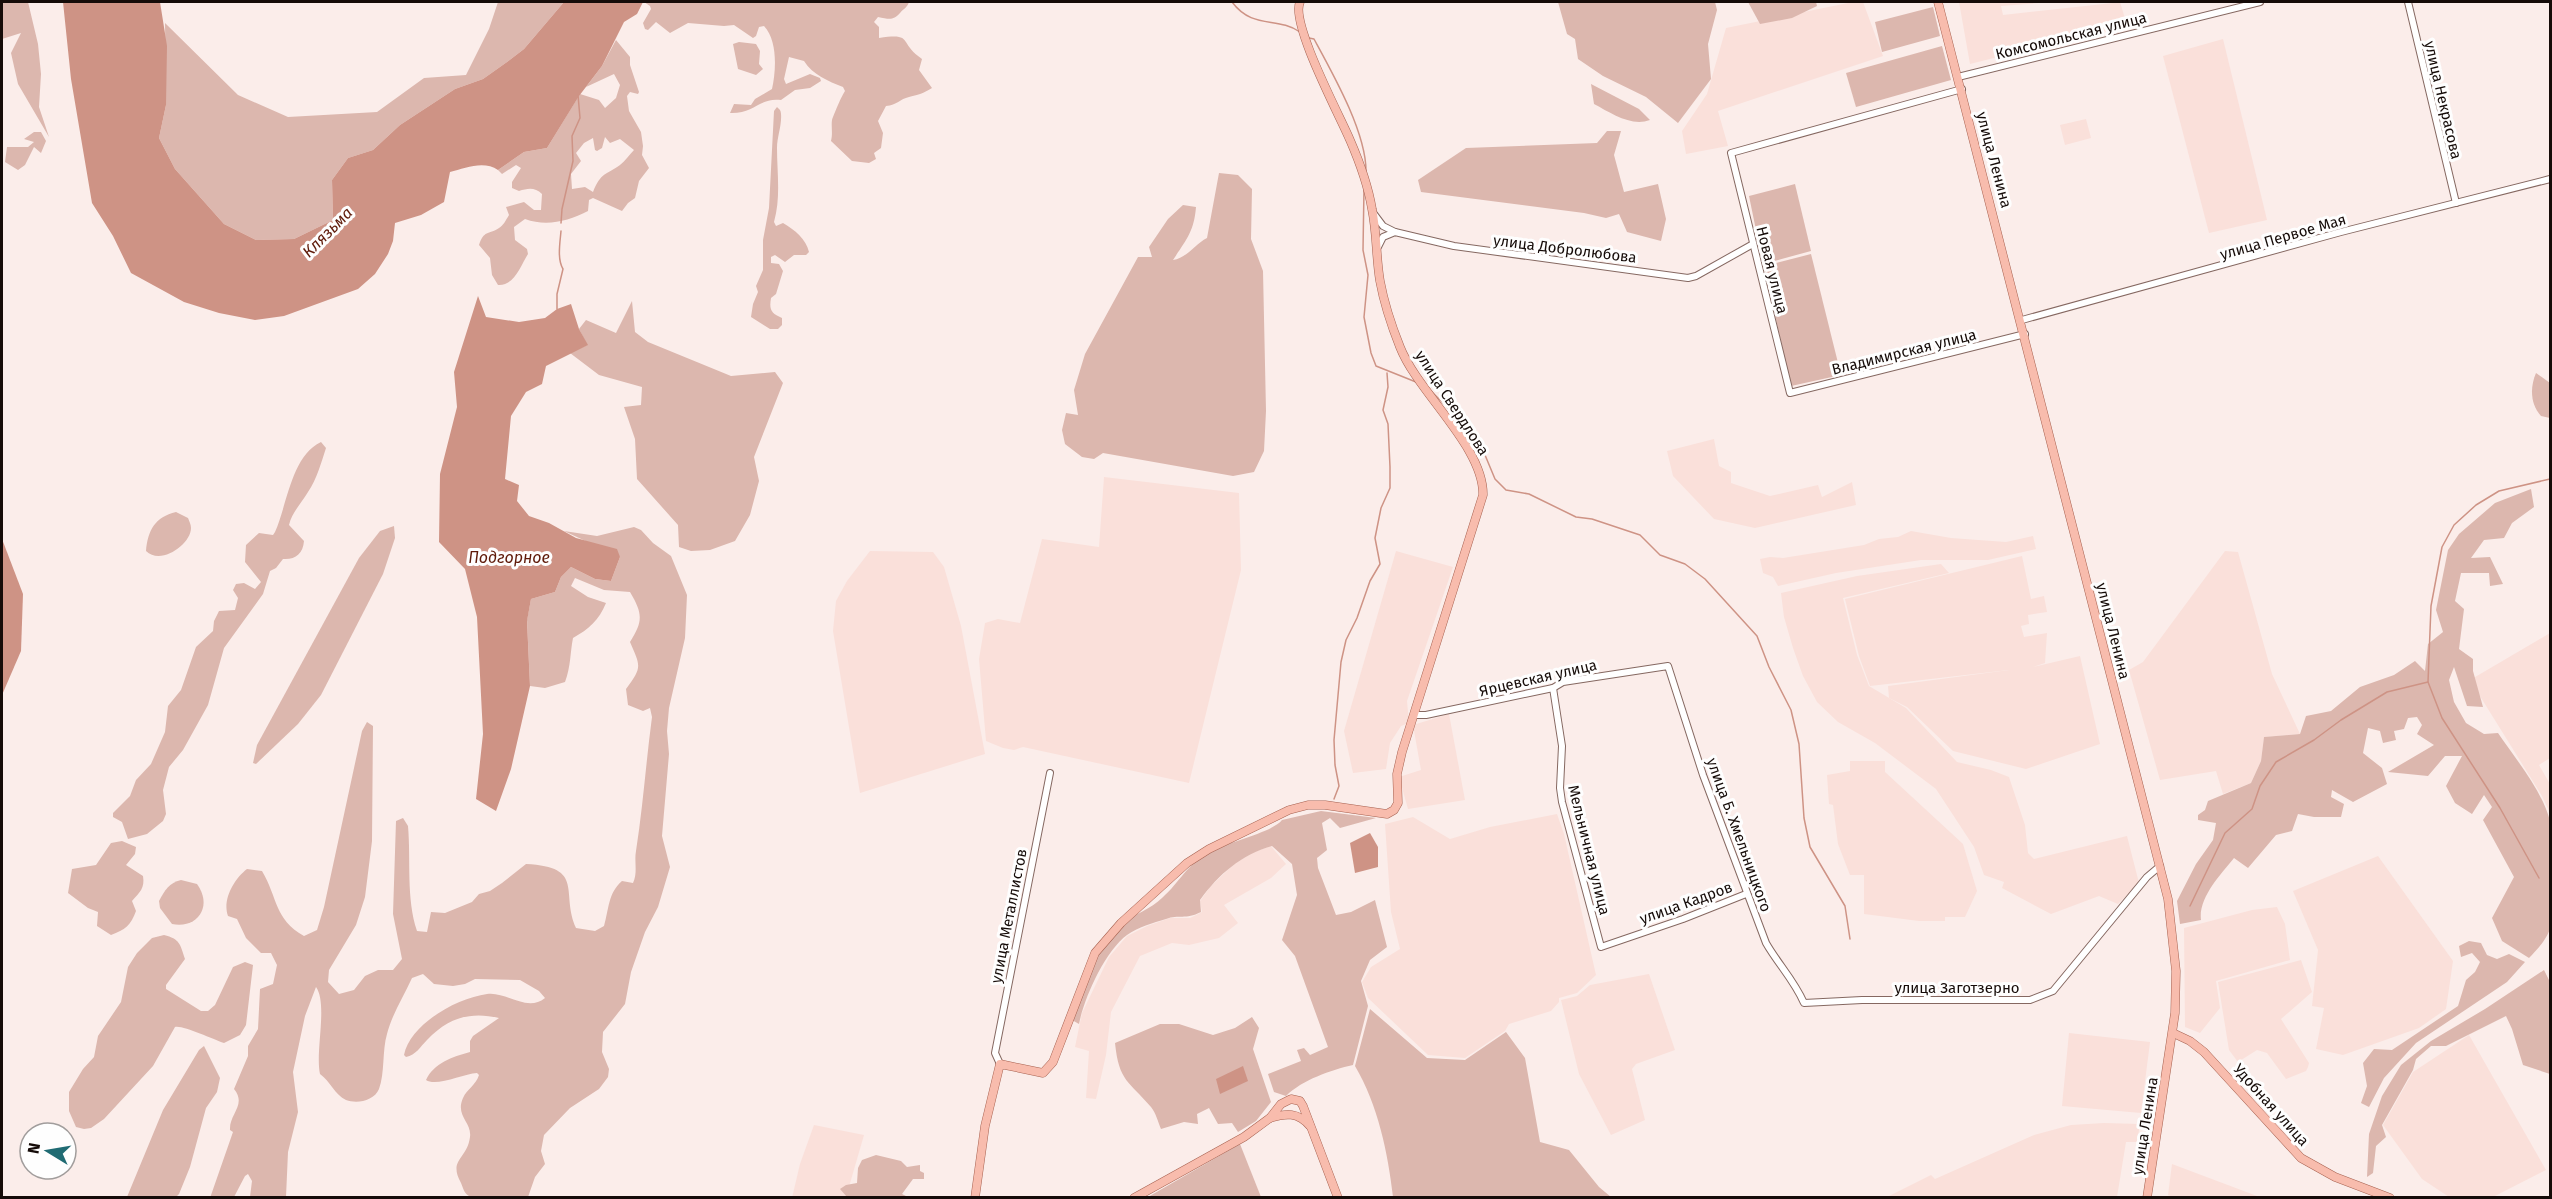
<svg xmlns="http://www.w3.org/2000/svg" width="2552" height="1199" font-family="'Fira Sans',sans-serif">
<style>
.built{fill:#fae0da}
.green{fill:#dcb7ae;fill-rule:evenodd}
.water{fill:#ce9385}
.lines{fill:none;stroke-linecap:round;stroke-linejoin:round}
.stream{stroke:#ce9385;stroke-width:1.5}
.minor-casing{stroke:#856861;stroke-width:8}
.major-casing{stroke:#a66150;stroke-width:9}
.minor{stroke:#fff;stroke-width:6}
.major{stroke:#f8bcad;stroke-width:8}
.labels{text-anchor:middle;stroke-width:6;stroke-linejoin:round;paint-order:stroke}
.street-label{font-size:15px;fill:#150b08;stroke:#fefefe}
.water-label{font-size:16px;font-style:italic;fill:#5f1a09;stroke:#fefefe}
</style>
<rect width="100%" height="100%" fill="#fbedea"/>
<g class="built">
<path d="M1853,2H1863L1883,56L1718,111L1728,146L1686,154L1682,131L1707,94L1726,28Z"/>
<path d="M1959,2H2052L2001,6L2003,15L2113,3L2065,2H2120L2127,25L1970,64Z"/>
<path d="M2223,39L2267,220L2209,233L2163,56Z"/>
<path d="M2086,119L2091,138L2065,145L2060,125Z"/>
<path d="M1714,439L1719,466L1731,472V483L1770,496L1818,485L1822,497L1852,482L1856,505L1755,528L1714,519L1673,476L1667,451Z"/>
<path d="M1104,477L1239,493L1241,570L1189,783L1023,747L1014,750L1003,748L986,741L979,659L985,623L998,619L1020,623L1042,539L1099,547Z"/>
<path d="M1911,531L1951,538L2006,542L2033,536L2036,549L1988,560H1921L1836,573L1778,586L1773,577L1763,573L1760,559L1770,557L1783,558L1864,545L1879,539L1898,537Z"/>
<path d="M870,551L933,552L944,567L961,626L985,754L860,793L833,631L836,601L847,581Z"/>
<path d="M1396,551L1453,567L1407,701L1409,723L1401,726L1390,743L1386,769L1353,773L1344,731Z"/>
<path d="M2225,551L2238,552L2272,674L2300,734L2264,737L2261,761L2251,783L2223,794L2216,771L2160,780L2129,670L2143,662Z"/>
<path d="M2022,556L2031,599L2044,596L2047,612L2028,615L2029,624L2021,626L2024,637L2047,633L2045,663L2033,667L2080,656L2100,744L2026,769L1953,751L1907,707L1889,698L1888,686L2009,670L1870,686L1859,656L1845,599Z"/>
<path d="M1941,564L1949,573L1843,598L1857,655L1869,686L1906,708L1957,762L1991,770L2009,777L2025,825L2028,853L2034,859L2127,836L2139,883L2118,904L2099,896L2051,914L2002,888L2004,882L1984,875L1974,847L1936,789L1875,743L1838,722L1817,702L1803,676L1793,648L1784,617L1781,593L1857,576Z"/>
<path d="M2550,633V758L2539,765L2550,784V813L2542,796L2470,680Z"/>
<path d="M1449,714L1465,800L1408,809L1399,777L1421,770L1413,725Z"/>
<path d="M1850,761H1885V772L1963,844L1977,891L1965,917H1945V921H1919L1864,914V875H1850L1838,844L1833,805L1829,804L1827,775L1850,771Z"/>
<path d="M1557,814L1564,834L1596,975L1577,993L1559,998V1002L1551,1011L1509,1024L1505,1031L1465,1058L1428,1055L1368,998L1362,982L1371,967L1400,949L1391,912L1385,824L1413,817L1450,839L1490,827Z"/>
<path d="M1271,846L1286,864L1271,878L1224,905L1238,923L1219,938L1189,945L1172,943L1140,956L1111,1012L1106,1055L1096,1099L1086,1098L1089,1051L1075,1047L1082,1013L1109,957L1127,936L1147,926L1170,918H1190L1202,912L1200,901L1210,887L1234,864L1254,852Z"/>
<path d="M2378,856L2453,961L2446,1009L2419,1028L2343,1055L2316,1049L2324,1008L2312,1006L2318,950L2293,891Z"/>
<path d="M2277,907L2285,924L2290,960L2216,981L2220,1008L2200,1033L2185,1027L2184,928L2252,910Z"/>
<path d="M2301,960L2312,992L2281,1019L2309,1063L2308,1067L2306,1071L2286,1079L2267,1053L2257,1050L2238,1062L2229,1050L2218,982Z"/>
<path d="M1649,974L1675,1050L1636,1064L1632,1069L1645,1120L1611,1135L1579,1074L1561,1000L1577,996L1590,985Z"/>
<path d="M2069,1033L2150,1042L2141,1113L2062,1106Z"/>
<path d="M2469,1035L2546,1170L2493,1197H2449L2422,1179L2383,1125L2413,1072Z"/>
<path d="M2104,1123L2140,1124L2137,1142H2126L2117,1197H1887L1931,1175L1935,1179L2034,1135L2071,1125Z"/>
<path d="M814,1125L864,1135L846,1197L792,1198L800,1164Z"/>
<path d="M2172,1164L2257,1196L2260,1197H2172L2168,1195Z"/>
</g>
<g class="green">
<path d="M2,2H28L38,44L41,74L39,107L49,137L18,84L11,53L21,33L2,39Z"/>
<path d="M498,2H564L524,49L507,62L483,79L455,89L400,125L373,150L348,158L332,180L333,220L294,239L256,240L224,224L175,169L159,138L166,105L165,23L238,95L288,117L377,112L424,78L466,75L489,29Z"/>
<path d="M644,2H909C907,8 904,8 900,13C893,21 889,19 878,17L874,22L879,27V38C915,33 897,42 922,59L919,70L932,88C922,94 920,94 909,97C900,99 897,105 886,106L878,121L883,133L881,148L874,153L876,159L869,163L852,161L831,141C833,133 831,127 832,120C834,114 842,95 845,91L843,87C828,81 813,75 804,61L789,57L784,79L786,84L810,74L820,78L821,81L810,88L795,90L781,100C760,97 754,114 730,113L734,104L751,105L755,99L772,89C776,71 778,41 764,26L759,27L756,36L753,38L734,25L724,26L688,23L670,33L656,22L648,30L645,29L643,23L651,9L650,6Z"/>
<path d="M1558,2H1715L1717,10L1708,44L1711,79L1678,123L1646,97L1603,76L1578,59L1575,39L1567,34Z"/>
<path d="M1748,2H1816L1817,6L1792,18L1760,24Z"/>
<path d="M1933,7L1940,36L1882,52L1875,22Z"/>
<path d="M616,40L630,57V65L639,92L638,94L630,92L627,96L629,111L641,132L643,146L642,155L649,168L639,181L635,198L628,203L622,211L593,198L589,200L588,211C568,221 547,227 525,219L514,227L515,240L527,249L528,254C520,267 514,286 498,285L492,275L490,258L479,245C484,230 488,235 499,228C503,226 506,220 509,215L506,207L524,202L534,210H541L542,194C535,187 528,188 519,191L512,188V182L521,168L516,165L502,174L498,170L524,152L547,148L580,94L599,100L605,108L616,98L620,85L614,74L586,87L602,66ZM605,137L610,143L620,139L634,150C629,155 625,161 620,165C606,175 601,172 593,192L585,187L572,189L571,174L581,161L576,153L584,143L593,138L595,150L597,151L602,148Z"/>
<path d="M739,42L756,44L760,51L759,64L763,69L756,75L738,69L733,44Z"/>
<path d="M1942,46L1951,80L1856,107L1846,73Z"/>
<path d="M1591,84L1639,109L1650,120C1631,127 1611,113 1594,104Z"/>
<path d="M777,107C779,109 781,110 781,114C782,125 777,137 777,148C777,173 781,197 774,222L776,226L783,223C795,230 806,239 809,252L806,255H794L785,262L775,255L771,257V263L779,264L783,271L776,294L771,298C769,310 771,313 782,318V325L778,329H770L751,317L753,304L758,292L756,286L763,270V240L769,208L774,111Z"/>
<path d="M1607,131H1621L1614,155L1624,192L1658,184L1666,219L1661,241L1627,232L1619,214L1606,218L1584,213L1421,192L1418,180L1466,148L1597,143Z"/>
<path d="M34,132H41L46,141L41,153L34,147L25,165L18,170L5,162L7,147H28L34,142L24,139Z"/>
<path d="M1219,173L1238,175L1252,189L1251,239L1263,271L1266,411L1264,451L1254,472L1233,476L1103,453L1094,459L1082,457L1065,444L1062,430L1066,413L1078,415L1074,390L1085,354L1138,257H1152L1149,247L1168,219L1183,205L1196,207C1194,232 1186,240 1173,260C1187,258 1195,244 1207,238Z"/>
<path d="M1795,184L1811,251L1763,264L1749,196Z"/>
<path d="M1811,254L1841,375L1791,386L1764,266Z"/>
<path d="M632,301L635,332L648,342L731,376L775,372L783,383L754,457L759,481L750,515L735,541L710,550L691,551L679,547L678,525L637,479L635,439L624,407L641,405L642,387L599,375L570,353L587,345L579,329L586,320L616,333Z"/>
<path d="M2536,373L2550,383V418L2541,416C2530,404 2530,387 2536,373Z"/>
<path d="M321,442L326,448C321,463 317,479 308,492C301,504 292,512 289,525L304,541C303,554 295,560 283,559L276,568L270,571L263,594L224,648L208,705L183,750L169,767L163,790L166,814L163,821L147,834L128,839L122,822L113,817V813L130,796L136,780L151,764L165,732L168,706L181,690L196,647L213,631L214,621L219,611L235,610L238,598L233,590L236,584L244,583L255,589L261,582L245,562L246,545L259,533L273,535L275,532C287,506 291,456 321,442Z"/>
<path d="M2531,489L2534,507L2512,523L2504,538L2484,540L2471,558L2490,557L2503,584L2490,586L2489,573H2461L2455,601L2464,609L2459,649L2473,659V671L2483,707L2467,706L2454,667L2449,680L2454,702L2466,723L2484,734L2498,733C2515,758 2543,792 2550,821C2552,830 2552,919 2550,928C2548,938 2536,951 2529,958L2502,941L2492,918L2514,877L2483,820L2492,807L2484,795L2472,814L2455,803L2446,786L2462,756H2445L2428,776L2388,772L2434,745L2417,734L2422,725L2417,717L2408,718L2404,729L2394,731L2396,740L2383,743L2380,731L2368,728L2363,753L2382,768L2387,784L2353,802L2332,790L2331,797L2344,804L2341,817H2314L2298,814L2292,831L2276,835L2248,868L2234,858C2221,874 2198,898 2201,920L2180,924L2177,901L2196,864L2213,840L2216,823L2198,820V815L2205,810L2208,801L2251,783L2261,761L2264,737L2300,734L2306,716L2331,711L2360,687L2394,675L2415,661L2425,671L2428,644L2443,632L2436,610L2448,550L2459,534L2495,503Z"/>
<path d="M176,512L188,518C189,521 191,524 191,528C191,544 161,566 146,551C148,530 155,517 176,512Z"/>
<path d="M394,526L395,538L383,574L321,695L298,724L256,764L253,763L257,745L359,558L380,531Z"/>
<path d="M634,527L641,530L653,543L671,556L687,595L685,638L669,708L667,731L669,754L662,836L670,867L658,907L645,932L631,972L625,1004L603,1032L602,1052L609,1069L608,1077L599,1089L570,1108L544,1135L541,1151L545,1164L535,1177L528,1197H471C464,1194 464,1190 461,1183C448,1159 467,1160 470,1137C472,1122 455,1116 463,1098C467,1089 476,1085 479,1075L477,1073C463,1074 436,1087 426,1080C434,1063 452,1057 470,1052V1041L473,1036L499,1018C470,1011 448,1018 427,1040C420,1047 416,1055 406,1057L404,1055C410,1024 457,998 487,994C506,991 527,1013 545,998L539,991L520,980L475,979L465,984L453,986L434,984L423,974L412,978C404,996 392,1014 387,1034C382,1051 385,1073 379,1089C374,1101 357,1104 346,1100C335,1095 330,1081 320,1074C315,1052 328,1004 316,987L305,1016L293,1072L298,1112L288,1152L286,1197H250L252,1181L248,1174L245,1176L234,1197L210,1198L233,1132L230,1130C229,1114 247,1105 234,1089L248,1056V1046L258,1029L260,989L273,984L277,965L271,953H261L246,938L237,919L228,916C222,900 234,879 247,869L262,871C278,898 274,919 304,936L317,930L324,907L362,731L367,722L373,726L372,841L365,897L356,925L329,970L328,982L339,994L354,990L365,976L378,970H393L402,959L393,914L396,821L403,818L408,826C411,861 406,898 417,931L427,932L431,912L445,913L472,902L479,894L490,891L502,883L526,864C586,867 560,893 576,928L595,931L604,926C609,909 608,893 622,881L633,883C638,872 634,862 636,851C643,806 646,762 652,717L650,708L643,711L628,705L626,689C642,667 641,667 630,642C643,621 643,614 630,592L604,590L575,578L571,586L588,597L606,603C599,620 589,629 573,638C570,653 571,666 565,682L545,688L530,686L527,620L531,599L555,592L561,577L571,567L595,579L611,581L620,557L564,531L597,536Z"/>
<path d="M1321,811L1376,818L1340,828L1330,818L1322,823L1327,850L1317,858L1318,868L1336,915L1351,912L1375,900L1387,947L1370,960L1361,981L1368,1006L1353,1065C1331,1070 1302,1080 1286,1096L1274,1092L1268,1074L1301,1061L1297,1050L1304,1048L1310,1055L1328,1047L1295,956L1282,940L1297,895L1292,864L1272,846C1241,855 1219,874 1200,900L1201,912C1185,920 1179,914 1166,919C1153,923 1138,927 1127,935C1105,951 1084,998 1079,1024L1072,1020C1085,985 1093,947 1123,923C1135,914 1151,909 1162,898C1181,881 1185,866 1211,851C1228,842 1273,832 1282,820Z"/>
<path d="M122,841L136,847L135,854L126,865L143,876C145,888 140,892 132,901L136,911C131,925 125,930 111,935L97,926L98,912L88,908L68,893L72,869L96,865L111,843Z"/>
<path d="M181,880L197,884C213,906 198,929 172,924L160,908L159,901C165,890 169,883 181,880Z"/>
<path d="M164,935C180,939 180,944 185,959L166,985V989L201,1011H208L215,1005L233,967L245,962L253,965L246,1025L240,1035L224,1043C212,1039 183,1025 175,1027L153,1066L104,1119L91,1128L84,1129L76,1127L69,1111V1092L83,1069L94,1057L98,1036L121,1002L128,967L137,953L152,938Z"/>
<path d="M2469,941L2481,943L2487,955L2497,959L2509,954L2525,962L2507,982L2416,1043L2384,1078L2369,1107L2361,1103L2367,1086L2363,1063L2374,1049L2392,1050L2458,1006L2466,980L2475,972L2480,962L2472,953L2461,957L2459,946Z"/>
<path d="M2544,970L2550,982V1074L2523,1065L2512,1029L2506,1016L2446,1046H2431L2416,1059L2413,1070L2382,1125L2386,1137L2376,1146L2373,1173L2367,1177L2369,1134L2382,1096L2401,1065L2431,1041L2485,1009Z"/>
<path d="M1370,1009L1427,1058L1465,1060L1506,1032L1525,1058L1540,1142L1569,1150L1599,1187L1611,1197H1393C1388,1153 1378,1105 1355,1066Z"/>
<path d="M1252,1017L1259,1028L1253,1049L1271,1102L1256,1121L1238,1132L1232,1123L1218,1124L1209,1108L1197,1114L1198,1124L1184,1122L1161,1129C1158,1122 1156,1113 1151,1107C1129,1081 1119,1082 1115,1043L1160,1024H1179L1213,1035L1235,1028Z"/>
<path d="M204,1046L220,1078L217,1092L206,1108L190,1167L179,1194L176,1197H127L163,1110L199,1050Z"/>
<path d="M1240,1144L1261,1197H1148Z"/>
<path d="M876,1155L901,1161L907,1167L920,1165V1171L924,1173V1179H913L902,1194L908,1197H839H847L840,1189L846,1185L857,1183L858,1168L862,1160Z"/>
</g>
<g class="water">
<path d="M63,2H160L167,46L166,105L159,138L175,169L224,224L256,240L294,239L333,220L332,180L348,158L373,150L400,125L455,89L483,79L507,62L524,49L564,2H643L637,14L624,22L602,66L579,96L547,148L524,152L498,170C484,160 465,168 450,172L444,202L421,215L395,223L393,241L388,254L375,274L358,289L284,316L255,320L219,313L184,302L131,273L113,236L92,203L71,79Z"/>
<path d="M478,296L486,317L519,322L545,318L557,309L571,304L579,329L588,345L546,366L542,384L526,392L511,416L505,479L519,485L517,501L529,516L549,523L576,538L617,549L620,557L611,581L595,579L571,567L561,577L555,592L531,599L527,621L530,686L511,769L496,811L476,799L483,734L477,617L465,569L439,542L440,474L457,407L454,372Z"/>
<path d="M2,539L23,594L21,651L2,695Z"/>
<path d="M1370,833L1378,847V867L1355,873L1350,843Z"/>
<path d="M1243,1066L1248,1081L1220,1094L1216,1079Z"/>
</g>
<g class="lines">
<g class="stream">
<path d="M1232,2C1253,30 1277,16 1300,32"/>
<path d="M1309,38L1314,39C1333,74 1366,132 1366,171"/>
<path d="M1364,188L1363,250L1368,275L1364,317L1371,353L1376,366L1416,382"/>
<path d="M561,223L562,209L573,161L572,136L580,118L578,95"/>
<path d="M557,309V294L563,269C557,259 560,243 561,231"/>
<path d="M1430,390L1458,418L1476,441L1485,455L1495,479L1506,490L1529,494L1576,517L1592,519L1640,535L1660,555L1685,564L1705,579L1757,636L1769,667L1791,710L1799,744L1804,818L1810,847L1845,906L1850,939"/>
<path d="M1334,799L1339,786L1335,765L1334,740L1341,662L1346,640L1357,618L1370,581L1380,564L1375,538L1381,508L1390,488V467L1388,424L1383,410L1388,387L1387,373"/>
<path d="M2539,878L2500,808L2442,718L2428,682L2431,606L2442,547L2454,525L2476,505L2499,491L2550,479"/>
<path d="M2190,906L2225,833L2252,809L2260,786L2276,762L2314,740L2341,720L2387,692L2428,682"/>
</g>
<g class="minor-casing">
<g id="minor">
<path d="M2408,2L2456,203"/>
<path d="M1958,77L2260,2"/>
<path d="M1962,89L1731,153L1790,393L2025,334"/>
<path d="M1374,214L1383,226L1395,232"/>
<path d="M1378,247L1383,237L1395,232L1454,246L1688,278L1696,276L1753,244"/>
<path d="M2022,320L2341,232L2550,179"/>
<path d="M1553,688L1562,746L1560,788L1562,802L1601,947L1683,919L1746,894"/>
<path d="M1414,715H1426L1553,688L1563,682L1668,666L1703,775L1766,943C1778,964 1794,980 1804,1003L1862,1000H2030L2053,991L2147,877L2160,866"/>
<path d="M1000,1064L995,1053L1050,773"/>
</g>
</g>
<g class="major-casing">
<g id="major">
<path d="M1938,2L2168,899L2176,971L2175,1013L2147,1198"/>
<path d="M2173,1033L2190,1041L2204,1052L2301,1158L2335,1177L2390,1198"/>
<path d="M1270,1118C1286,1113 1298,1112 1310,1126"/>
<path d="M975,1198L985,1126L1000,1064L1043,1073L1053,1062L1095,953L1121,923L1187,863L1209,849L1289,810L1308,805H1325L1387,814L1394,810L1398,803L1397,774L1402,752L1483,495C1484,447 1418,393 1400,347C1392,327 1384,303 1380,281C1376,258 1377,233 1372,209C1368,185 1360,163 1350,140C1340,116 1290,23 1300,2"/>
<path d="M1134,1198L1244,1137L1270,1118L1281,1104L1291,1099L1300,1101L1303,1106L1338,1198"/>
</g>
</g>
<use href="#minor" class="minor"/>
<use href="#major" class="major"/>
</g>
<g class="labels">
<g class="street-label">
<text transform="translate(2071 36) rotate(-14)" y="5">Комсомольская улица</text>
<text transform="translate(2443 100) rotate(77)" y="5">улица Некрасова</text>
<text transform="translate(1994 160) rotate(75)" y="5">улица Ленина</text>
<text transform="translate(2283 237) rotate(-16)" y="5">улица Первое Мая</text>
<text transform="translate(1565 249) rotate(7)" y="5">улица Добролюбова</text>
<text transform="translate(1772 270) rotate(76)" y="5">Новая улица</text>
<text transform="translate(1904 352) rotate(-14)" y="5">Владимирская улица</text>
<text transform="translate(1452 403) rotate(57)" y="5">улица Свердлова</text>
<text transform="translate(2113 631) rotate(76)" y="5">улица Ленина</text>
<text transform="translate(1538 678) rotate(-13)" y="5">Ярцевская улица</text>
<text transform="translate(1739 835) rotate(70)" y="5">улица Б. Хмельницкого</text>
<text transform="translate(1589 850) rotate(76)" y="5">Мельничная улица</text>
<text transform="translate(1686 903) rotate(-20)" y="5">улица Кадров</text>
<text transform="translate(1009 916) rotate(-79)" y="5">улица Металлистов</text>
<text x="1957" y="993">улица Заготзерно</text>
<text transform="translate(2271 1105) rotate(48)" y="5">Удобная улица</text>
<text transform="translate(2145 1126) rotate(-81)" y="5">улица Ленина</text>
</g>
<g class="water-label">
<text transform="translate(327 232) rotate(-45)" y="6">Клязьма</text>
<text x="509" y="563">Подгорное</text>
</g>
</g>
<rect width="2552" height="1199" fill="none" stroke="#150b08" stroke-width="6"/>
<g transform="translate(48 1151) rotate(281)"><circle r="28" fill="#fefefe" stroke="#a19d9c" stroke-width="1.5"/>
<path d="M0-4.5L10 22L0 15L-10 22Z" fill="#206b73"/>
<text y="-9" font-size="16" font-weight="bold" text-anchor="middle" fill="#150b08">N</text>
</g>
</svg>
